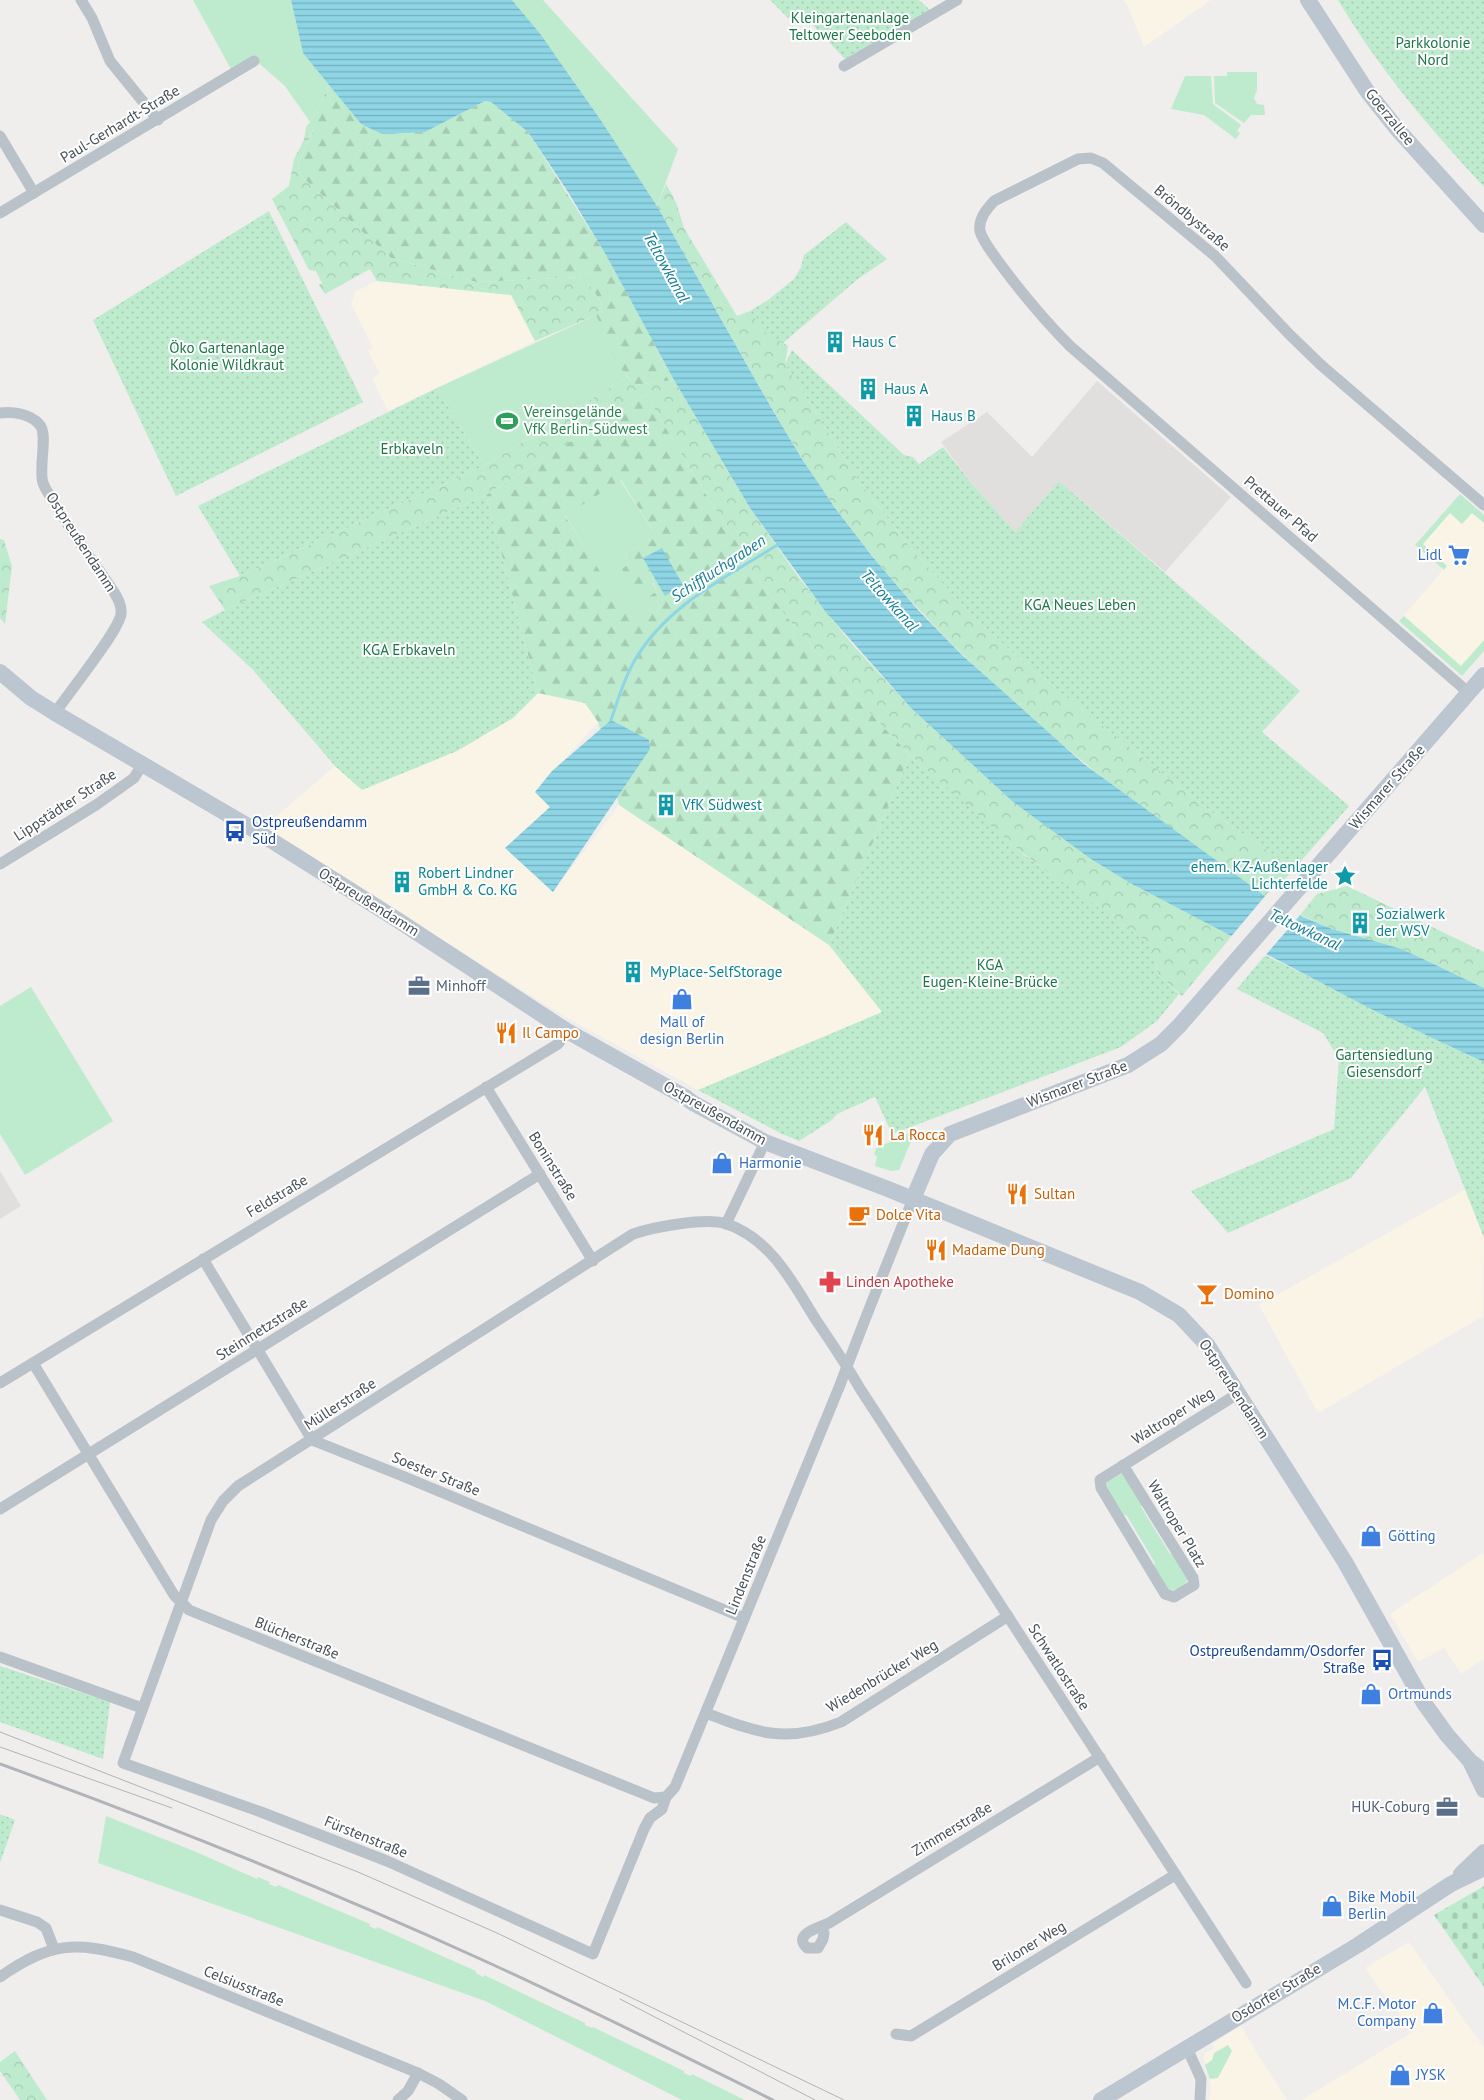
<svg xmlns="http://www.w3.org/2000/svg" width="1484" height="2100" font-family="'PT Sans',sans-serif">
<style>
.commercial{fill:#faf4e7}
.education{fill:#e1dede}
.grass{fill:#beebce}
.forest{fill:url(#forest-firs);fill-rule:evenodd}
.cemetery{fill:url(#cemetery-stones)}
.park{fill:url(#park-crowns)}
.garden{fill:url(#garden-dots)}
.water{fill:url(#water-rules)}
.pier{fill:#f0eded}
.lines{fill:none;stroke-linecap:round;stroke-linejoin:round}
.stream{stroke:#8ed5e5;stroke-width:3}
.street{stroke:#bac2c9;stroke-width:11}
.secondary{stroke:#bcc6d0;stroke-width:16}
.tram{stroke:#b0b3b7;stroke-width:1}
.rail{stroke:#b0b3b7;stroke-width:3}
.labels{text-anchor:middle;stroke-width:4;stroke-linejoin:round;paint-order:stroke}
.park-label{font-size:15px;fill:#1d7547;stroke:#fff}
.street-label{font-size:15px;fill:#475159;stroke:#fff}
.culture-label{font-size:15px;fill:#0d838f;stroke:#fff;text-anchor:start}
.leisure-label{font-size:15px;fill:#27864d;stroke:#fff;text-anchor:start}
.shop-label{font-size:15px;fill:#366cbe;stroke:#fff;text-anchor:start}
.transit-label{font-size:15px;fill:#164399;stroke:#fff;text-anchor:start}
.service-label{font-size:15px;fill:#4e5e75;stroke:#fff;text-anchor:start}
.food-label{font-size:15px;fill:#c56008;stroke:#fff;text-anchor:start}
.health-label{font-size:15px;fill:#be3a42;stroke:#fff;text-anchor:start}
.water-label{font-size:16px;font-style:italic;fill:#167e96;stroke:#fff}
</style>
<defs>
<pattern id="forest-firs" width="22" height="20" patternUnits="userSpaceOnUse" patternTransform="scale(1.25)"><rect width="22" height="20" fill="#beebce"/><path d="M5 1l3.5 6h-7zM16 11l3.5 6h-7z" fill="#a5cbb3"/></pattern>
<pattern id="cemetery-stones" width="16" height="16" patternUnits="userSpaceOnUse" patternTransform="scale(1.25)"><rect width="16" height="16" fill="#beebce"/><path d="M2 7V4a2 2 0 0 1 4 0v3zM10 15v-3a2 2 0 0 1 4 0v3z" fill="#a5cbb3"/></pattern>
<pattern id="park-crowns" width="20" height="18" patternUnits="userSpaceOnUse" patternTransform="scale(1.25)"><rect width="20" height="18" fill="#beebce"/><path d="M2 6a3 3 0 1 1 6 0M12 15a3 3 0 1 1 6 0" fill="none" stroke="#a5cbb3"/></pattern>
<pattern id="garden-dots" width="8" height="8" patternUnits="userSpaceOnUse" patternTransform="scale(1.25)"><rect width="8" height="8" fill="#beebce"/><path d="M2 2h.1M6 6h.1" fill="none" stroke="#a5cbb3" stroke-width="1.8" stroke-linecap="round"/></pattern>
<pattern id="water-rules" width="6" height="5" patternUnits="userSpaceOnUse" patternTransform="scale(1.25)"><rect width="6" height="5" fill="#8ed5e5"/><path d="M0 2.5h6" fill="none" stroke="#76afbd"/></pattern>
</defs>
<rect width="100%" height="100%" fill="#f0eded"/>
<g class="commercial">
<path d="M1123,0H1211L1144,47L1126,2Z"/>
<path d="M377,281L512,295L535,341L388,411L372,379L380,374L368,351L373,348L351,304L355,292Z"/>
<path d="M1460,494L1484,515V651L1462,676L1399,621L1443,570L1415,545Z"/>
<path d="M538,693L585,703L598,722L535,792L550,807L505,848L553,892L619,805L829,945L882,1012L698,1090L562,1015L264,827L335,766L362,790L513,718Z"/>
<path d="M1466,1189L1484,1238L1483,1316L1318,1413L1259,1305Z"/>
<path d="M1484,1552V1659L1461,1674L1444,1648L1418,1662L1390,1614Z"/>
<path d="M1409,1942L1484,2048V2100H1302L1414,2031L1380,1990L1365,1968Z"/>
<path d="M1241,2026L1257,2053L1287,2100H1209L1211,2093L1210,2079L1204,2060V2054L1214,2048L1212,2044Z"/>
</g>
<g class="education">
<path d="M1097,381L1231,497L1165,572L1059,481L1015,532L972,484L941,442L987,412L1032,457Z"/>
<path d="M0,1171L21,1206L0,1219Z"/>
</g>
<g class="grass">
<path d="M193,0H291L303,53L330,85L310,122L285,86L254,59L232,71Z"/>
<path d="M512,0H543L678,149L657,206C611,136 566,65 512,0Z"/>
<path d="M1227,72H1257V90L1254,98L1257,104L1264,105L1265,115H1251L1244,123L1215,103L1214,76H1227Z"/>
<path d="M1185,76H1211L1213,104L1241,125L1237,131L1240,133L1236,139L1204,115L1171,109Z"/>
<path d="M596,315L620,366L627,377L484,466L437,388Z"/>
<path d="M620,480L656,536L625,554L630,563L622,569L652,583L657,591L648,597L657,601L661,608L654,613L650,609L630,622L565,515Z"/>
<path d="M1460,494L1484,515V523L1472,513L1462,524L1450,513L1423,544L1447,566L1444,570L1415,545Z"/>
<path d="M1404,616L1461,666L1484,640V651L1462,676L1399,621Z"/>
<path d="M31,987L113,1121L25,1175L0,1134V1006Z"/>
<path d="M919,1129L912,1139L899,1170L891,1171L875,1166L877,1156L874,1155L876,1148Z"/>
<path d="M1120,1474H1123L1142,1501L1141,1507L1170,1554L1176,1555L1188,1578C1186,1587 1176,1591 1167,1590L1154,1568L1155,1563L1127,1516L1121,1514L1106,1486V1483Z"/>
<path d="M106,1816L194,1851L257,1879L258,1877L270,1882L269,1884L276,1887L278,1885L370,1924L369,1926L376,1929L377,1927L476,1971V1973L483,1977L484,1975L585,2023V2025L592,2028L593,2027L684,2071V2073L691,2076L692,2074L745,2100H682L485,2001L98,1863Z"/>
<path d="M1228,2045L1232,2051L1218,2078L1210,2079L1205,2065L1212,2060L1214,2053Z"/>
</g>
<g class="forest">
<path d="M330,85L361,124L425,132L485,101L491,102L528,132L606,255L674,380L636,385C615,368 607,338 596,315L603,305L584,277L476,282L391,258L300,175L298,165L313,131L310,122Z"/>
<path d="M646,394L693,474L745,555L753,572L793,625L859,701L910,755L829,945L619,805L598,722L585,703L538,693L486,495ZM621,480L656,536L625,554L630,563L622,569L636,593L653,583L657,591L648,597L652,604L657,601L661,608L654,613L650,609L631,621L565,516Z"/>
</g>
<path class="cemetery" d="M1484,1886V1987L1434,1915Z"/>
<g class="park">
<path d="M310,122L313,130L298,165L300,175L391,258L476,282L584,277L603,305L596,315L535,341L511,295L377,281L370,269L325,294L319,285L322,283L316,271L309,270L272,199L289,186L294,159L304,140L306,127Z"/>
<path d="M666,184L676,202L684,228L737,316L750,311L763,330L788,346L785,364L859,481L910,547L965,608L1024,663L1209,810L1294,869L1275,890L1271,889L1265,896C1106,787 951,666 836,509C802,462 774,412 745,361C716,310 687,258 657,206Z"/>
<path d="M627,377L636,385L674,380L750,508L800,579L852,644L911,708L1012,801L1132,884L1230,934L1231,937L1182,996L1158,974L1150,944L1054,877L999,835L910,755L859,701L793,625L753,572L745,555L693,474L646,394L486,495L225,610L209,586L240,576L484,466Z"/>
<path d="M0,539L4,540L12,566L5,624L0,618Z"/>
<path d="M1347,886L1484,952V988L1402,949L1332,929L1300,915L1317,894Z"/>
<path d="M15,2051L47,2100H20L0,2071V2062Z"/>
</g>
<g class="garden">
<path d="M770,0H919L930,10L845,59L798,9L788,18Z"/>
<path d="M1338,0H1484V187C1430,129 1379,69 1338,0Z"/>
<path d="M269,211L363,402L176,496L93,320Z"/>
<path d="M846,222L887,259L858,279L783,343L762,330L750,311L768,300L794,279L801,267L804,255Z"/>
<path d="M792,350L904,455L913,457L919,464L943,447L972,484L1015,532L1059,481L1300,691L1262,732L1349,806L1294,869L1209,810L1059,691L1024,663L965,608L910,547L859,481L785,364Z"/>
<path d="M437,388L484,466L240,576L198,506Z"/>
<path d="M486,495L538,693L513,718L457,751L362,790L335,766L253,670L202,622L225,610Z"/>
<path d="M910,755L1024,855L1150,944L1158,974L1179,994L1157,1021L1121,1047L892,1134L875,1097L837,1114L832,1120L799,1141L780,1133L698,1090L882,1012L829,945Z"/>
<path d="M1265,955L1484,1062V1238L1425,1087L1351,1178L1228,1233L1191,1191L1334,1129L1339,1059L1323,1033L1237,989Z"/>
<path d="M0,1666L110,1702L103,1759L0,1722Z"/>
<path d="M0,1814L15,1820L0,1863Z"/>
</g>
<g class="water">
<path d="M291,0H512L541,35L600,119L657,206L772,409L802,459L835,508L872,556L918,610L962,655L1084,764L1265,896L1303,917L1332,929L1402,949L1484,988V1062L1377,1012L1132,884L1091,859L1012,801L911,708L825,611L750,508L674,380L606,255L568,192L528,132L491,102L485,101L425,132L382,134L361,124L303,53Z"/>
<path d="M662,548L683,585L665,596L643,558Z"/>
<path d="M611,720L649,740L650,749L553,892L505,848L550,807L535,792L552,771Z"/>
</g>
<path class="pier" d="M1266,895L1302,913L1264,957L1229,939Z"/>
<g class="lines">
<path class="stream" d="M611,720C618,700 624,678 635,660C667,605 726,577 779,544"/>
<g class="street">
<path d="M81,0L92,18L110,61L158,120"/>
<path d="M844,66L957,0"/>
<path d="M0,136L34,193"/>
<path d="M0,213L254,61"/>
<path d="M0,413C13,411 30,414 39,424C49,433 38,467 43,483C46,491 52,499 57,507C74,536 95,564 114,592C118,599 122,606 121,614C119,631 67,695 55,713"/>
<path d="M1469,693L1070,346C1043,319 1020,291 998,261C992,252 983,242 980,231C978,219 987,209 994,201L1078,159L1091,158L1103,163L1215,256L1290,335L1321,365L1484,505"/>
<path d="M0,864L96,805L134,778L142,765"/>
<path d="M486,1087L593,1261"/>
<path d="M913,1199C888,1261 863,1323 840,1385L675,1787L666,1797L662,1809L650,1818L644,1829L593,1954L387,1861L261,1812L123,1763L211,1520L223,1501L238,1486L633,1234C654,1227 706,1217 727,1224C771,1239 793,1283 816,1320C831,1342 846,1364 859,1387L1246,1983"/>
<path d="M726,1224L765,1142"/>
<path d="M203,1259L312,1440L400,1475L744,1618"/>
<path d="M33,1363L174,1595L189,1610L654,1798L666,1797"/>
<path d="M0,1383L558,1044L567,1031"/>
<path d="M1123,1465L1193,1578L1194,1585L1174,1597L1165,1594L1101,1488L1100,1480L1239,1393"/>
<path d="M0,1509L540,1174"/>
<path d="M0,1657L142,1708"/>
<path d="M706,1713C758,1733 786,1744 841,1722L1008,1616"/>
<path d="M0,1910L37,1922L46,1928L54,1949"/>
<path d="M821,1927L824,1933L823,1939L818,1948H807C792,1934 819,1928 829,1923L1100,1757"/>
<path d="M0,1977C50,1942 75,1941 133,1957L418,2073L439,2084L462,2100"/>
<path d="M896,2034L911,2036L1175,1875"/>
<path d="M1187,2048L1201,2079L1200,2100"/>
<path d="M398,2100L408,2091L418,2073"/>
</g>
<g class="secondary">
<path d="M1308,0L1367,91L1398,130L1484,225"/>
<path d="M0,672L31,698L55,713L258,832L396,919L567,1031L685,1097L693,1103L765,1142L888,1189L1140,1292L1179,1315L1208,1346L1345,1562L1424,1703L1447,1735L1470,1761L1484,1772"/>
<path d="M913,1199L932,1154L950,1134L1128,1065L1161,1044L1179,1026L1484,675"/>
<path d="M1471,1763L1484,1790"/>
<path d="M1461,1874L1484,1852"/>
<path d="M1101,2100L1358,1945L1451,1884L1484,1868"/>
</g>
<g class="tram">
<path d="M0,1732L358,1872L497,1933L844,2100"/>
<path d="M0,1747L172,1808"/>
<path d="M620,1999L815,2100"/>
</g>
<path class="rail" d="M0,1764C165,1824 327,1889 487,1962C583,2006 678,2053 773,2100"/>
</g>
<defs>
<g id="building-bare" transform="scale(1.725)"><path d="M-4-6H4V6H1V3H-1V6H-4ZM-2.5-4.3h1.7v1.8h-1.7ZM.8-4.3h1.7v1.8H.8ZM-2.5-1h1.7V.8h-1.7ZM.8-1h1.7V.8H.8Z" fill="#0f9aa8" stroke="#fff" stroke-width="2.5" paint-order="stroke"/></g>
<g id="stadium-bare" transform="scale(1.725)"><path d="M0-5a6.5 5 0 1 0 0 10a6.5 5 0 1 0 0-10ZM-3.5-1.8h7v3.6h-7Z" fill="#2e9e5b" stroke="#fff" stroke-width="2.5" paint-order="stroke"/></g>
<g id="supermarket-bare" transform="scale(1.725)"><path d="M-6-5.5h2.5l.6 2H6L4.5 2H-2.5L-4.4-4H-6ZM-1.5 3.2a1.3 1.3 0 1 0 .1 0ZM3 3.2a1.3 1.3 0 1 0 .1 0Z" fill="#3f7fe0" stroke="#fff" stroke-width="2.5" paint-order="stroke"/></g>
<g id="bus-bare" transform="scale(1.725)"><path d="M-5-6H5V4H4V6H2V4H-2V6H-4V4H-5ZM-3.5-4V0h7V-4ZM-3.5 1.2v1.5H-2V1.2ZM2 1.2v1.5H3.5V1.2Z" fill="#1a4fb4" stroke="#fff" stroke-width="2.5" paint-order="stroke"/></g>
<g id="sight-bare" transform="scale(1.725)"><path d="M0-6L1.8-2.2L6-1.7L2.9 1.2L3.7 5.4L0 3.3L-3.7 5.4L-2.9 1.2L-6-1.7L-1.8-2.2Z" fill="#0f9aa8" stroke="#fff" stroke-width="2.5" paint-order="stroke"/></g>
<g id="office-bare" transform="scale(1.725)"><path d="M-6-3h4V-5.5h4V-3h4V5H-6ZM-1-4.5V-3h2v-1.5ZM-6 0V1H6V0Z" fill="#5c6f8a" stroke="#fff" stroke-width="2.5" paint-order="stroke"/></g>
<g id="shop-bare" transform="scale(1.725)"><path d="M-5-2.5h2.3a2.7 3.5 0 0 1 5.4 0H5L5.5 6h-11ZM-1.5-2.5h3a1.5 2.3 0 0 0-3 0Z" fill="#3f7fe0" stroke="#fff" stroke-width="2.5" paint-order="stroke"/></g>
<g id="restaurant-bare" transform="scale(1.725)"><path d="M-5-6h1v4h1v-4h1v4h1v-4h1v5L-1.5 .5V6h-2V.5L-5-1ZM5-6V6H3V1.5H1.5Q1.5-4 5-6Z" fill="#e8710a" stroke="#fff" stroke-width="2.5" paint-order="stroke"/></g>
<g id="cafe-bare" transform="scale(1.725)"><path d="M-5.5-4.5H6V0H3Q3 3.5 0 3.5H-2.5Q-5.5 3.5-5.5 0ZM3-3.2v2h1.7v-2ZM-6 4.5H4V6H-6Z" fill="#e8710a" stroke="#fff" stroke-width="2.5" paint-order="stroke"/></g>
<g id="pharmacy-bare" transform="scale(1.725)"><path d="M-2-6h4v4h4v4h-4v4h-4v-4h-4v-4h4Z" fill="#e0444e" stroke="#fff" stroke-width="2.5" paint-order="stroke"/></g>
<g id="bar-bare" transform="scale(1.725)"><path d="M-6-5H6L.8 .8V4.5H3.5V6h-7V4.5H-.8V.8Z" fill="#e8710a" stroke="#fff" stroke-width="2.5" paint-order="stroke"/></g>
</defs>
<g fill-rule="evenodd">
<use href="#building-bare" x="835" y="342"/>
<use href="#building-bare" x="868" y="389"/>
<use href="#building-bare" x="914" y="416"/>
<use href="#stadium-bare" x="507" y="421"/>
<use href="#supermarket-bare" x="1459" y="555"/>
<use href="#building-bare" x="666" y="805"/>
<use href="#bus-bare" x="235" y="831"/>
<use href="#sight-bare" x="1345" y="876"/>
<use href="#building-bare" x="402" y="882"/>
<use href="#building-bare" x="1360" y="923"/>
<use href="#building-bare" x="633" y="972"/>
<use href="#office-bare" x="419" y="986"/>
<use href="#shop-bare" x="682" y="999"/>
<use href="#restaurant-bare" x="506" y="1033"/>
<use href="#restaurant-bare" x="873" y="1135"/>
<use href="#shop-bare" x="722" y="1163"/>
<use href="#restaurant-bare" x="1017" y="1194"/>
<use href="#cafe-bare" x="859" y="1215"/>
<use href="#restaurant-bare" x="936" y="1250"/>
<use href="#pharmacy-bare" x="830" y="1282"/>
<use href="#bar-bare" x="1207" y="1294"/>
<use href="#shop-bare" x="1371" y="1536"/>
<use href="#bus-bare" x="1382" y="1660"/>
<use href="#shop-bare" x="1371" y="1694"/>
<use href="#office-bare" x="1447" y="1807"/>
<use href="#shop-bare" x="1332" y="1906"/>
<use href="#shop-bare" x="1433" y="2013"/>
<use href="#shop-bare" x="1400" y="2075"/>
</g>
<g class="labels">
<g class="park-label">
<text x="850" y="23">Kleingartenanlage<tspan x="850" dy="17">Teltower Seeboden</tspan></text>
<text x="1433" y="48">Parkkolonie<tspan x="1433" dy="17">Nord</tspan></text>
<text x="227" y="353">Öko Gartenanlage<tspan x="227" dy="17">Kolonie Wildkraut</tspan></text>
<text x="412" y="454">Erbkaveln</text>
<text x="1080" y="610">KGA Neues Leben</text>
<text x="409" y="655">KGA Erbkaveln</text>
<text x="990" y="970">KGA<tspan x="990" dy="17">Eugen-Kleine-Brücke</tspan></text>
<text x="1384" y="1060">Gartensiedlung<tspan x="1384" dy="17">Giesensdorf</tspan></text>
</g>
<g class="street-label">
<text transform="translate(1390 117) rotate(51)" y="5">Goerzallee</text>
<text transform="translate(120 124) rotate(-31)" y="5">Paul-Gerhardt-Straße</text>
<text transform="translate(1192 218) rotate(40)" y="5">Bröndbystraße</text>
<text transform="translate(1281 509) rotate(41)" y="5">Prettauer Pfad</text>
<text transform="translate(81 542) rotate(57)" y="5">Ostpreußendamm</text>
<text transform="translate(1387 787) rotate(-49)" y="5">Wismarer Straße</text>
<text transform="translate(65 805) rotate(-33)" y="5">Lippstädter Straße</text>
<text transform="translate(369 902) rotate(32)" y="5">Ostpreußendamm</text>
<text transform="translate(1077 1084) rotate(-21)" y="5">Wismarer Straße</text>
<text transform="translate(715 1113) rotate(29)" y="5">Ostpreußendamm</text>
<text transform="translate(553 1166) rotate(58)" y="5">Boninstraße</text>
<text transform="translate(277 1196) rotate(-31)" y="5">Feldstraße</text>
<text transform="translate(262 1329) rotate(-32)" y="5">Steinmetzstraße</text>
<text transform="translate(1234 1389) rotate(57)" y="5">Ostpreußendamm</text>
<text transform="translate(340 1404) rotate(-33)" y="5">Müllerstraße</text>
<text transform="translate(1173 1416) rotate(-32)" y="5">Waltroper Weg</text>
<text transform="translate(436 1474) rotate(22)" y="5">Soester Straße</text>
<text transform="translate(1177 1524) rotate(59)" y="5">Waltroper Platz</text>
<text transform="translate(746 1575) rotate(-68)" y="5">Lindenstraße</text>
<text transform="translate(297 1638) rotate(22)" y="5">Blücherstraße</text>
<text transform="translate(1059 1667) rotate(57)" y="5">Schwatlostraße</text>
<text transform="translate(882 1676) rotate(-31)" y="5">Wiedenbrücker Weg</text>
<text transform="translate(952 1829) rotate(-31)" y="5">Zimmerstraße</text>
<text transform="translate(366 1837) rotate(22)" y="5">Fürstenstraße</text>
<text transform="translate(1029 1946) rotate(-31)" y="5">Briloner Weg</text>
<text transform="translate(244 1986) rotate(22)" y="5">Celsiusstraße</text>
<text transform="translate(1276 1993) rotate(-31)" y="5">Osdorfer Straße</text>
</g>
<g class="culture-label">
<text x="852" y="347">Haus C</text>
<text x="884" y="394">Haus A</text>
<text x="931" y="421">Haus B</text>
<text x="682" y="810">VfK Südwest</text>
<text x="1328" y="872" text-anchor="end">ehem. KZ-Außenlager<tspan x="1328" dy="17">Lichterfelde</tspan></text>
<text x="418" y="878">Robert Lindner<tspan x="418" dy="17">GmbH &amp; Co. KG</tspan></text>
<text x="1376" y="919">Sozialwerk<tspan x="1376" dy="17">der WSV</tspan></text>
<text x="650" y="977">MyPlace-SelfStorage</text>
</g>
<g class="leisure-label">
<text x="524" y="417">Vereinsgelände<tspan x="524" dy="17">VfK Berlin-Südwest</tspan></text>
</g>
<g class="shop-label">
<text x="1442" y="560" text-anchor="end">Lidl</text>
<text x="682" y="1027" text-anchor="middle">Mall of<tspan x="682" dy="17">design Berlin</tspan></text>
<text x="739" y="1168">Harmonie</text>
<text x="1388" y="1541">Götting</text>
<text x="1388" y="1699">Ortmunds</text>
<text x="1348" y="1902">Bike Mobil<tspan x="1348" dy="17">Berlin</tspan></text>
<text x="1416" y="2009" text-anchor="end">M.C.F. Motor<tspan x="1416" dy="17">Company</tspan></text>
<text x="1416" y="2080">JYSK</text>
</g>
<g class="transit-label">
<text x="252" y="827">Ostpreußendamm<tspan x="252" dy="17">Süd</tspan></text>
<text x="1365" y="1656" text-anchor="end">Ostpreußendamm/Osdorfer<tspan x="1365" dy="17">Straße</tspan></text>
</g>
<g class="service-label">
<text x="436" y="991">Minhoff</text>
<text x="1430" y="1812" text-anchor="end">HUK-Coburg</text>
</g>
<g class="food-label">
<text x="522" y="1038">Il Campo</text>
<text x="890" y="1140">La Rocca</text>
<text x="1034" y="1199">Sultan</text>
<text x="876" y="1220">Dolce Vita</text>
<text x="952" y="1255">Madame Dung</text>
<text x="1224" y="1299">Domino</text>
</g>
<g class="health-label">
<text x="846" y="1287">Linden Apotheke</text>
</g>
<g class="water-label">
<text transform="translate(667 267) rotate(61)" y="6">Teltowkanal</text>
<text transform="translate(718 568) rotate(-33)" y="6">Schiffluchgraben</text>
<text transform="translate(890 600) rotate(48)" y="6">Teltowkanal</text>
<text transform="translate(1305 929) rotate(25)" y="6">Teltowkanal</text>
</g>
</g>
</svg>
